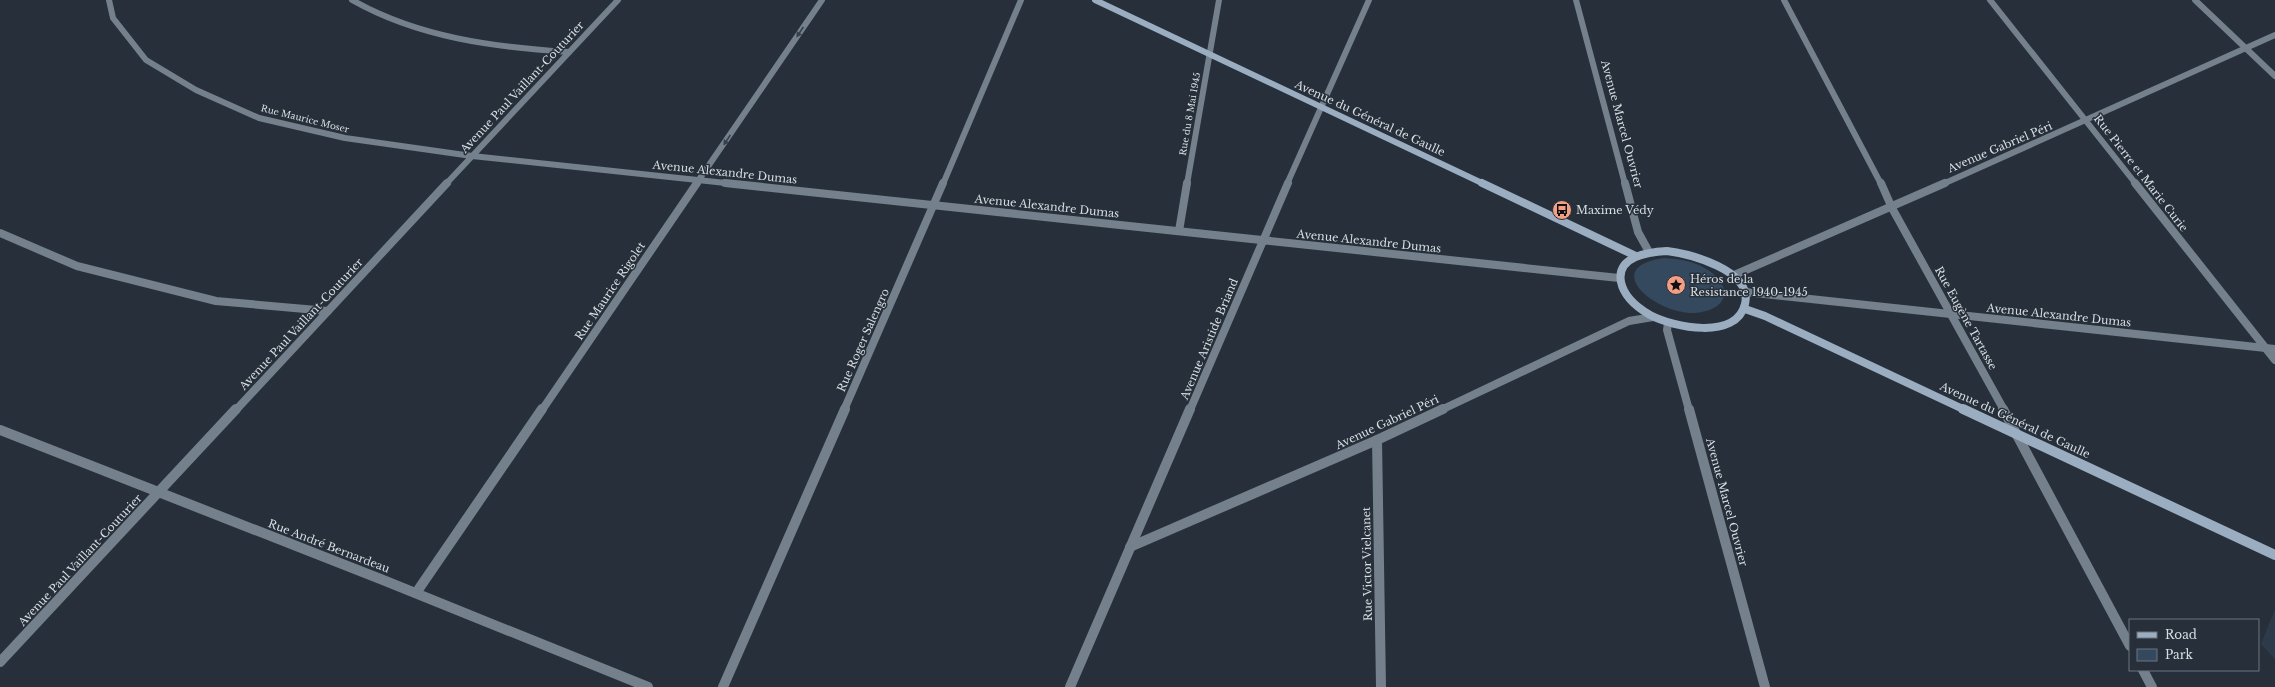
<svg xmlns="http://www.w3.org/2000/svg" width="2275" height="687" font-family="'Libre Baskerville',serif">
<style>
.built{fill:#2c3a49}
.green{fill:#34495e}
.lines{fill:none;stroke-linecap:round;stroke-linejoin:round}
.street-far2{stroke:#74808c;stroke-width:6}
.street-far1{stroke:#74808c;stroke-width:8}
.street{stroke:#74808c;stroke-width:10}
.secondary-far2{stroke:#9baec1;stroke-width:6}
.secondary-far1{stroke:#9baec1;stroke-width:8}
.secondary{stroke:#9baec1;stroke-width:10}
.oneway{fill:#36404a}
.labels{text-anchor:middle;stroke-width:3;stroke-linejoin:round;paint-order:stroke}
.far-street-label{font-size:9px;fill:#d7dde3;stroke:#27303a}
.street-label{font-size:11px;fill:#d7dde3;stroke:#27303a}
.poi-label{font-size:11px;fill:#d7dde3;stroke:#27303a;text-anchor:start}
</style>
<rect width="100%" height="100%" fill="#27303a"/>
<path class="built" d="M2275,609V659L2261,644Z"/>
<path class="green" d="M1664,258C1679,259 1695,261 1708,270C1736,289 1726,311 1694,313C1655,314 1599,267 1664,258Z"/>
<g class="lines">
<g class="street-far2">
<path d="M109,0L113,18L146,60L196,90L259,118L345,138L472,156L735,184"/>
<path d="M352,0C419,38 494,47 569,52"/>
<path d="M1576,0L1625,184"/>
<path d="M1784,0L1881,184"/>
<path d="M1990,0L2136,184"/>
<path d="M2195,0L2275,76"/>
<path d="M446,184L618,0"/>
<path d="M696,184L822,0"/>
<path d="M943,184L1021,0"/>
<path d="M1187,184L1219,0"/>
<path d="M1287,184L1369,0"/>
<path d="M1943,184L2275,35"/>
</g>
<g class="street-far1">
<path d="M725,183L1619,278"/>
<path d="M1625,183L1638,232L1649,252"/>
<path d="M1881,183L1892,208L2004,410"/>
<path d="M2135,183L2275,360"/>
<path d="M1179,231L1187,183"/>
<path d="M0,233L77,266L216,301L328,311"/>
<path d="M1732,276L1945,183"/>
<path d="M1745,292L2275,349"/>
<path d="M1668,323L1667,330L1689,410"/>
<path d="M236,410L447,183"/>
<path d="M542,410L697,183"/>
<path d="M844,410L943,183"/>
<path d="M1190,410L1288,183"/>
<path d="M1441,410L1629,321L1653,317"/>
</g>
<g class="street">
<path d="M1689,409L1765,687"/>
<path d="M2003,409L2130,646"/>
<path d="M0,430L383,580L648,687"/>
<path d="M1377,440L1381,687"/>
<path d="M1130,547L1377,440L1443,409"/>
<path d="M416,593L542,409"/>
<path d="M0,662L236,409"/>
<path d="M2143,670L2152,687"/>
<path d="M723,687L845,409"/>
<path d="M1070,687L1190,409"/>
</g>
<path class="secondary-far2" d="M1095,0L1484,184"/>
<g class="secondary-far1">
<path d="M1482,183L1636,256"/>
<path d="M1667,251C1690,254 1753,270 1745,304C1736,341 1673,327 1650,315C1638,308 1624,297 1621,282C1616,256 1649,252 1667,251Z"/>
<path d="M1745,309L1765,316L1965,410"/>
</g>
<path class="secondary" d="M1963,409L2275,555"/>
</g>
<defs><path id="oneway-solid" d="M-6-.8H1V-3.2L6.5 0L1 3.2V.8H-6Z"/></defs>
<g class="oneway">
<use href="#oneway-solid" transform="translate(800 32) rotate(124)"/>
<use href="#oneway-solid" transform="translate(727 140) rotate(124)"/>
</g>
<defs>
<g id="bus-disc" transform="scale(1)"><circle r="9.5" fill="#f39f84" stroke="#27303a"/><path d="M-5-6H5V4H4V6H2V4H-2V6H-4V4H-5ZM-3.5-4V0h7V-4ZM-3.5 1.2v1.5H-2V1.2ZM2 1.2v1.5H3.5V1.2Z" fill="#111"/></g>
<g id="sight-disc" transform="scale(1)"><circle r="9.5" fill="#f39f84" stroke="#27303a"/><path d="M0-6L1.8-2.2L6-1.7L2.9 1.2L3.7 5.4L0 3.3L-3.7 5.4L-2.9 1.2L-6-1.7L-1.8-2.2Z" fill="#111"/></g>
</defs>
<g fill-rule="evenodd">
<use href="#bus-disc" x="1562" y="210"/>
<use href="#sight-disc" x="1676" y="285"/>
</g>
<g class="labels">
<g class="far-street-label">
<text transform="translate(1190 114) rotate(-80)" y="3">Rue du 8 Mai 1945</text>
<text transform="translate(305 119) rotate(14)" y="3">Rue Maurice Moser</text>
</g>
<g class="street-label">
<text transform="translate(522 87) rotate(-47)" y="4">Avenue Paul Vaillant-Couturier</text>
<text transform="translate(1370 118) rotate(25)" y="4">Avenue du Général de Gaulle</text>
<text transform="translate(1622 124) rotate(75)" y="4">Avenue Marcel Ouvrier</text>
<text transform="translate(2000 147) rotate(-23)" y="4">Avenue Gabriel Péri</text>
<text transform="translate(725 172) rotate(6)" y="4">Avenue Alexandre Dumas</text>
<text transform="translate(2141 173) rotate(52)" y="4">Rue Pierre et Marie Curie</text>
<text transform="translate(1047 206) rotate(6)" y="4">Avenue Alexandre Dumas</text>
<text transform="translate(1369 241) rotate(6)" y="4">Avenue Alexandre Dumas</text>
<text transform="translate(610 291) rotate(-56)" y="4">Rue Maurice Rigolet</text>
<text transform="translate(2059 315) rotate(6)" y="4">Avenue Alexandre Dumas</text>
<text transform="translate(1966 318) rotate(61)" y="4">Rue Eugène Tartasse</text>
<text transform="translate(301 324) rotate(-47)" y="4">Avenue Paul Vaillant-Couturier</text>
<text transform="translate(1209 339) rotate(-67)" y="4">Avenue Aristide Briand</text>
<text transform="translate(863 340) rotate(-66)" y="4">Rue Roger Salengro</text>
<text transform="translate(2015 420) rotate(25)" y="4">Avenue du Général de Gaulle</text>
<text transform="translate(1387 422) rotate(-25)" y="4">Avenue Gabriel Péri</text>
<text transform="translate(1727 502) rotate(75)" y="4">Avenue Marcel Ouvrier</text>
<text transform="translate(329 546) rotate(21)" y="4">Rue André Bernardeau</text>
<text transform="translate(80 560) rotate(-47)" y="4">Avenue Paul Vaillant-Couturier</text>
<text transform="translate(1367 564) rotate(-91)" y="4">Rue Victor Vielcanet</text>
</g>
<g class="poi-label">
<text x="1576" y="214">Maxime Védy</text>
<text x="1690" y="283">Héros de la<tspan x="1690" dy="13">Resistance 1940-1945</tspan></text>
</g>
</g>
<rect x="2129" y="619" width="130" height="52" fill="#27303a" stroke="#6d757e"/>
<rect x="2137" y="632" width="20" height="6" fill="#9baec1" stroke="#6d757e"/>
<text x="2165" y="639" font-size="12" fill="#d7dde3">Road</text>
<rect x="2137" y="649" width="20" height="12" fill="#34495e" stroke="#6d757e"/>
<text x="2165" y="659" font-size="12" fill="#d7dde3">Park</text>
</svg>
